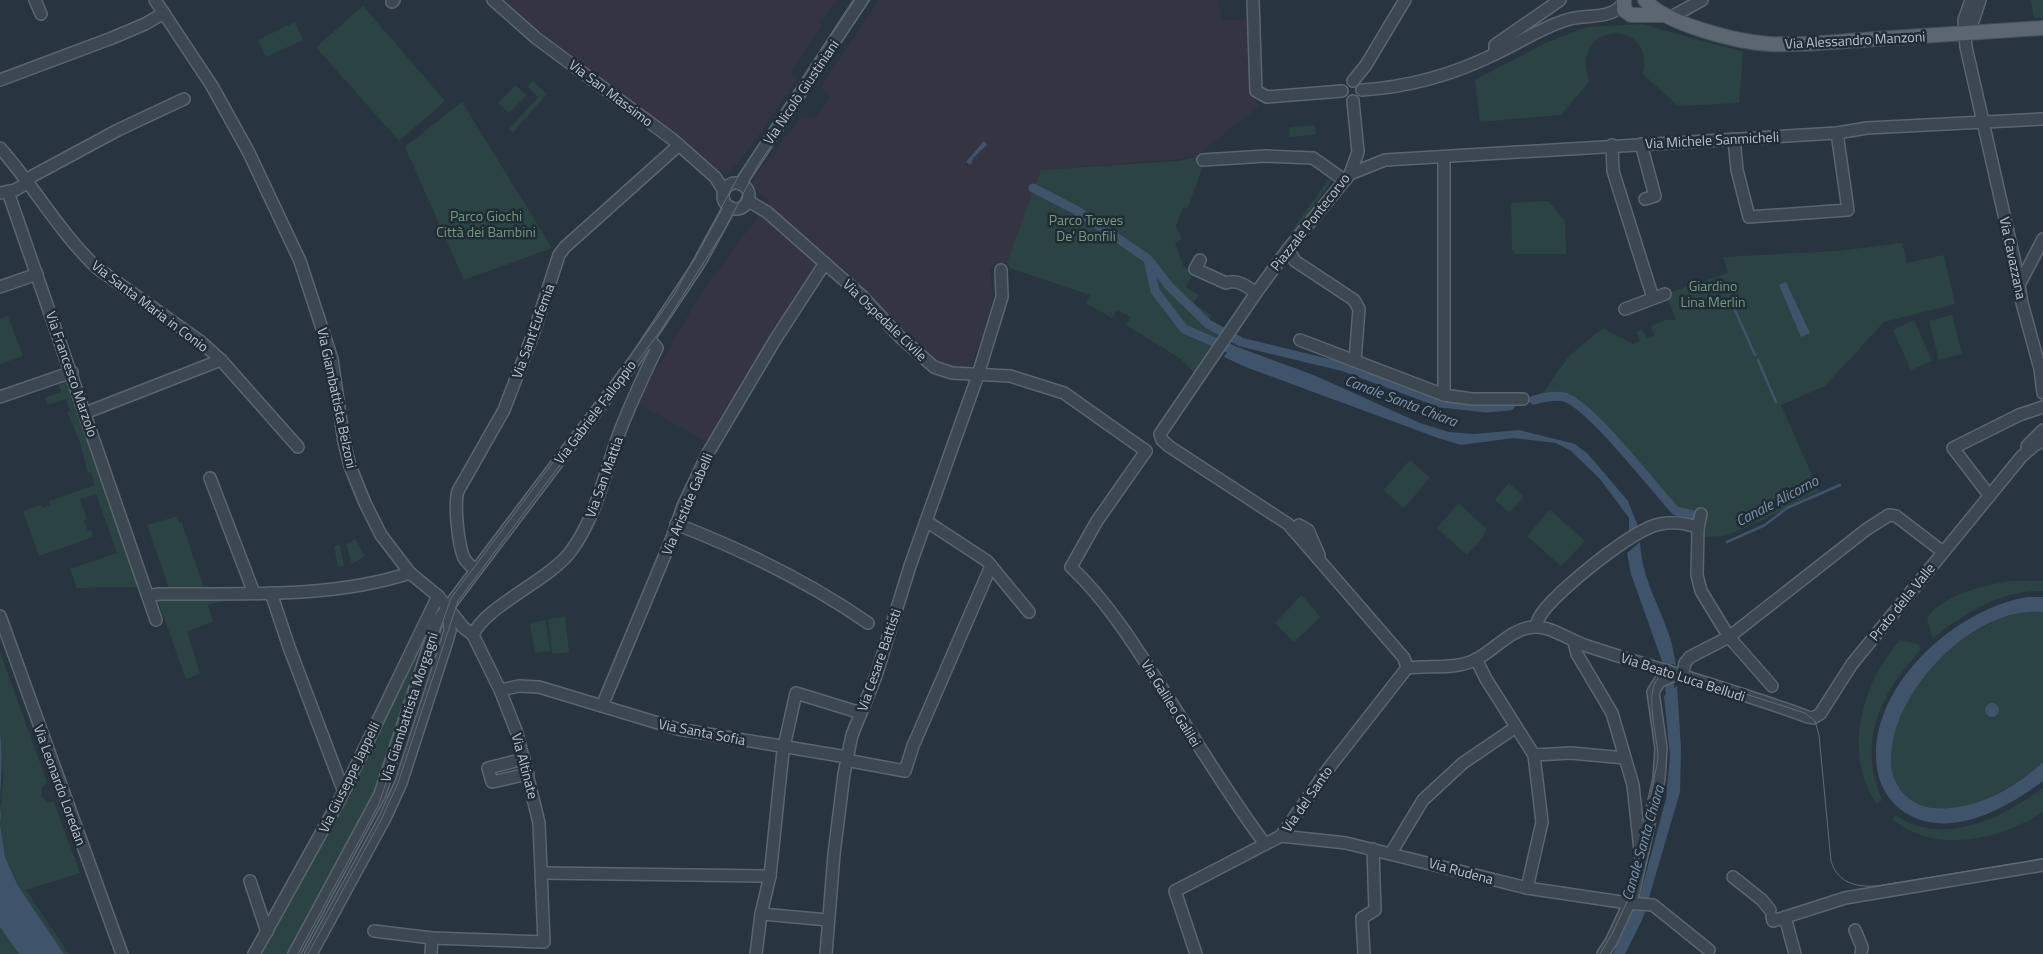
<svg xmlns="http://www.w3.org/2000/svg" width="2043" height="954" font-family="'Titillium Web',sans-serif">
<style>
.medical{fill:#353443}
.green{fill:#2b4343}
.water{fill:#3f546a}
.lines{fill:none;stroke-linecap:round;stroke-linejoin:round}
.stream{stroke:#3f546a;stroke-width:2.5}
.canal{stroke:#3f546a;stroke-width:9}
.minor-casing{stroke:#5b656f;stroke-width:14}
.major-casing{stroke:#46505b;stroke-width:16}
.minor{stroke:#3c4751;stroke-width:11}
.major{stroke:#5b6671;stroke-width:14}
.tram{stroke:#5f6b78;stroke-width:1}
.labels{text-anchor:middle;stroke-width:5;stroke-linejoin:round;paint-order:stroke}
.street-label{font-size:14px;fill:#bac2cb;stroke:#212c37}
.park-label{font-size:14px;fill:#729b78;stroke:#212c37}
.water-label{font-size:15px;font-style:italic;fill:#7c94ac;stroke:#212c37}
</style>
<rect width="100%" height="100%" fill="#283541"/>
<g class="medical">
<path d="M503,0H838L819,22L821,26L792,69V74L798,79L738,164L729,171L720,170L707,162L680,138L547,38Z"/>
<path d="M879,0H1219L1222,20L1248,19L1250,95L1260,106L1193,158L1041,170L1008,262L995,263L990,269L993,302L970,370L944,364L942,366L908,339L910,336L825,255L707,442L637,403L699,297L769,201L751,185L758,172L799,119L802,116L817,118L830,97L821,87Z"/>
</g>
<g class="green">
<path d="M2031,0H2043V18H2034Z"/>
<path d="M363,6L445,101L399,141L316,47Z"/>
<path d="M295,22L303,40L266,57L258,40Z"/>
<path d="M1642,24L1743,52L1739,103L1678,106L1643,74C1654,27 1594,19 1586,59C1585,66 1588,75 1589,82L1561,115L1480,122L1475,80L1545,43L1587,27Z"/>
<path d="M533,81L547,94L513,133L509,129L538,97L528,87Z"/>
<path d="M515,85L527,95L509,113L498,103Z"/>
<path d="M462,102L552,248L464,280L405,147Z"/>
<path d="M1315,125L1316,135L1290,137L1289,127Z"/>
<path d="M1202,152L1204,164L1188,207L1182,209L1176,226L1182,239L1175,243L1184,267L1193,273L1186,287L1198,295L1194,303L1212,316L1209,321L1223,330L1194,373L1181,359L1126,325L1131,317L1117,310L1112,318L1086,303L1090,295L1010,268L1007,262L1041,170L1177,161L1193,158Z"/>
<path d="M1330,177L1333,179L1294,234L1291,232Z"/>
<path d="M1548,201L1565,221L1566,254H1516L1512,249L1511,203Z"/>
<path d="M1902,243L1907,263L1944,255L1955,304L1884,322L1825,386L1781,405L1819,491L1761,521L1724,536L1702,537L1705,514L1680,510L1579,399L1560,393L1542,394L1569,356L1603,328L1633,344L1640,341L1637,332L1642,330L1647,338L1654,335L1651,326L1665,320H1676L1665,294L1728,273L1723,257L1836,251Z"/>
<path d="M1952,315L1962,354L1939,360L1929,321Z"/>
<path d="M8,316L23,356L0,364V319Z"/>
<path d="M1914,320L1932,361L1911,370L1893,330Z"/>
<path d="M68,380L139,587L77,588L70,569L117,553L96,494L80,499L87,519L84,520L88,531L91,530L93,537L39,556L23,511L41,505L42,508L50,505L49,501L95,485L91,472L88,473L80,442L67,412L70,411L66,399L48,405L45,398L61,392L58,383Z"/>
<path d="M1410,460L1430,478L1404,508L1383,490Z"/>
<path d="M1509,483L1524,497L1509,513L1495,500Z"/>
<path d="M1459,503L1486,529L1484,536L1467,555L1437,528Z"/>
<path d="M1550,510L1585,541L1561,566L1527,536Z"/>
<path d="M178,516L179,523H182L204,588H169L147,525Z"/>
<path d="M355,539L365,556L352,564L346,544Z"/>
<path d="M340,545L344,566L338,567L334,546Z"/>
<path d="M2011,581H2043V591C2000,590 1965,613 1933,638L1932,636L1927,618C1940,596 1987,584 2011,581Z"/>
<path d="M1302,595L1320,617L1294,642L1275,623Z"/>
<path d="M238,597L208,605L213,622L187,631L200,674L186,679L158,601Z"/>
<path d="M2043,612V762C2015,788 1942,832 1907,797C1900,789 1893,782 1892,771C1879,701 1973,605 2043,612Z"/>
<path d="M565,617L569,652L552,654L548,619Z"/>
<path d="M546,620L550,651L535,653L530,623Z"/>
<path d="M442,630L445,632L394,785L304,954H301L392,784Z"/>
<path d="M1900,640L1918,644L1921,649C1914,658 1906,667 1899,676C1871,716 1863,755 1882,800L1877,804C1842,754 1862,682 1900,640Z"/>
<path d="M414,651L426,655L382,783L290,954H258Z"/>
<path d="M0,652L47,782L42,787L41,796L47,802H54L80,873L26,890L69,954H64L18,886L5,857L0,824L3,776L0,731Z"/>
<path d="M2043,788V812C2000,840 1935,855 1892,819L1895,815C1901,818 1906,822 1912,824C1959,841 2007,814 2043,788Z"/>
<path d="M0,927L19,954H0Z"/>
</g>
<g class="water">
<path d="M984,141L987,145L973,158L971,165L966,162Z"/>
<path d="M1786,282L1810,333L1801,337L1779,285Z"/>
<path d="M1232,345L1316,376L1420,423L1449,432L1474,434L1519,430L1575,444L1588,454L1628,501L1639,529L1629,534V518L1600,479L1571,451L1556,443L1514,438L1461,445L1438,438L1248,368L1224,357Z"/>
<path d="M1640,542C1642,580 1659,603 1670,638C1673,647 1674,656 1676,665L1662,661L1631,574L1627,553Z"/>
<path d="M2027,597H2043V612C1977,606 1904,681 1893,741C1889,761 1890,779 1904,794C1917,807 1932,810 1949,808C1984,806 2018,785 2043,762V781C2006,809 1949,841 1904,812C1889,802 1879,785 1877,768C1866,688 1955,609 2027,597Z"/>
<path d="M1677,686L1681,748L1680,792L1643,918L1625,954H1613L1639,899L1666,799L1670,756L1664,696Z"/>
<circle cx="1992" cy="710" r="7"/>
<path d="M0,731C3,758 1,775 0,801C0,809 2,815 0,824Z"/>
<path d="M0,824L5,857L18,886L64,954H19L0,927Z"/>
</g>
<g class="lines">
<g class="stream">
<path d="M1734,308L1755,355"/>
<path d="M1758,360L1776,402"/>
<path d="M1525,402L1534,400"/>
<path d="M1510,406L1518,404"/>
<path d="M1727,542L1765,525L1787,508L1840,485"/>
</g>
<g class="canal">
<path d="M1033,188L1076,210L1148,259L1169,286L1208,324L1241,342L1344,367L1441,403L1486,408L1510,406"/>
<path d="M1148,259L1155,291L1184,329L1240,353"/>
<path d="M1534,400C1544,397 1554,395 1564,397C1589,403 1652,485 1673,508L1676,511L1703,517"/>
<path d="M1666,652L1671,701"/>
</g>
<g class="minor-casing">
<g id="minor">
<path d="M35,0L41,14"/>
<path d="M155,0L212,86L248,151L300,261L332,359L344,442L350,466L365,503L381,535L410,573L438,596L463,627L473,635L500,690L517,733L539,823L544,942L432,938L374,931"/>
<path d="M493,0L536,38L672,139L715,177L724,191"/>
<path d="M1253,0L1256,91L1267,97L1342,91"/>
<path d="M1971,0L1964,20L1966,47L2015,263L2022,303L2040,369L2043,393"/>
<path d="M392,2L394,0"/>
<path d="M1671,17L1702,0"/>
<path d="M1964,33L1973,21L1980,0"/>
<path d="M1495,54V45L1560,0"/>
<path d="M0,80L112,38L145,24L164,13"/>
<path d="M1353,81L1366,65L1405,0"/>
<path d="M1362,90C1409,87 1455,74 1497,53C1521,42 1544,26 1570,19C1587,14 1612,20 1623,3"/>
<path d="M1353,101L1358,152L1350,174L1288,249L1256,293L1160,434L1162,440L1170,447L1288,524L1404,658L1407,668"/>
<path d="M1734,139L1737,170L1749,217L1848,210L1837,133"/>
<path d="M1641,144L1655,196L1645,199"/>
<path d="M1612,145L1613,171L1653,298"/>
<path d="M0,148C34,186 60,233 97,268L201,342L221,360L298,447"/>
<path d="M1444,157V395"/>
<path d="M1203,160L1265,156L1313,158L1344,180"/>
<path d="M1350,174L1385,160L1837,133L1867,128L2043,119"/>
<path d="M27,179L118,130L184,99"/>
<circle cx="736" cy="196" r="13"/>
<path d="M740,184L862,0"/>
<path d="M8,192L156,620"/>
<path d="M0,193L15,190L29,182"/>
<path d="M748,201L767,212L862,296L899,336L934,367L952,373L1010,376L1064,393L1146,451"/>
<path d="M1288,249L1295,261L1354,300L1359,309L1355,361"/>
<path d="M1200,260L1195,269L1226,283C1237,279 1247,286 1256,293"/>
<path d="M2019,285L2043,239"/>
<path d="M0,287L37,274"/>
<path d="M1625,309L1665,294"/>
<path d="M1300,340L1444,395L1472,399H1523"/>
<path d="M0,397L72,372"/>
<path d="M85,413L221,360"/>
<path d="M2027,446L2043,430"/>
<path d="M1146,451L1097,521L1071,567C1107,601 1134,644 1160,685C1195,739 1227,793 1265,844"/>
<path d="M210,478L254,593"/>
<path d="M1989,495L1953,448L2019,415L2043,407"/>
<path d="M1701,514L1698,528L1697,575L1701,591L1729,637L1772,686"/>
<path d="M926,521L987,561L1029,612"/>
<path d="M676,524C743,550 809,582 868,623"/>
<path d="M1293,530L1299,525L1308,530L1319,555"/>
<path d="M475,570C471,566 467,563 464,558C458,544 454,505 458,491L504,410L535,329L559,255L565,247L679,145"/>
<path d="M271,593L289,647L342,787L346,788"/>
<path d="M148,596L159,594C243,593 329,599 410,573"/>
<path d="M0,616L122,954"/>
<path d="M1535,627C1537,622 1539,617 1542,613C1558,590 1633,529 1660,524C1672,522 1687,523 1698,528"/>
<path d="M473,635C485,606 550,580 571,551C595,518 603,480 616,442C627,410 642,379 657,348L649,339"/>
<path d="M1574,642L1577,654L1612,713L1633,785L1640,850"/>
<path d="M1476,659L1486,679L1534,755L1542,822L1527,888"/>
<path d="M1407,668C1430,665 1454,670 1475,660C1494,651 1511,628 1534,627C1551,626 1571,641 1587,646C1660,670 1735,690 1808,717L1813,718L1820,714L1852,664L2022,456L2035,445L2043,441"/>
<path d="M1682,676L1685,663L1690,657L1729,637L1867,529L1889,515L1896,516L1943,552"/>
<path d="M500,690L519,686L539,687L678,729L847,757L851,761L905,771L913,746L991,566"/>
<path d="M602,706L672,538L683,506L708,453L775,340L825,263"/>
<path d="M1534,755L1571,753L1625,758"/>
<path d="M524,759L488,768L492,782L528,774"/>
<path d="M1281,836L1346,843L1527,888L1628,903L1653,905L1709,950"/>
<path d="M1391,853L1423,800L1463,763L1516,727"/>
<path d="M543,873L770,876"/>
<path d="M1733,877L1762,900L1770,910"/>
<path d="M250,881L267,932"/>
<path d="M761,914L828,920"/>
<path d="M1772,917L1773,921L1845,898L2043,865"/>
<path d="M1785,917L1795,954"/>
<path d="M1855,930L1862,947L1861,954"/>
<path d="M254,954L340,799L438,596"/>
<path d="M294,954L380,794L437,622L635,360L700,262L730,207"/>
<path d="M311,954L385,818L401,783L447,641L450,631L449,610"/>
<path d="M431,954L432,938"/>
<path d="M756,954L761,914L770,876L783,751L796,693L861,713"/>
<path d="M826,954L834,854L844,774L852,735L876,676L910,566L977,378L1002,297L1001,270"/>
<path d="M1196,954L1175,891L1281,836L1328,769L1407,668"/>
<path d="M1364,954L1362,918L1375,910L1373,849"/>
<path d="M1603,954L1611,942L1633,895L1659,779L1661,748L1653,692L1660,681L1675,675"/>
</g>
</g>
<g class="major-casing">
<g id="major">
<path d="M1624,0V10L1631,15H1663"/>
<path d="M1645,0C1665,24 1738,42 1769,44C1804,46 1840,41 1876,39C1931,35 1987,32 2043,28"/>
</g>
</g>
<use href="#minor" class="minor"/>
<use href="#major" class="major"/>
<g class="tram">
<path d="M585,419L674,295L739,175L853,0"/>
<path d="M298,954L378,806L451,598L566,445"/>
<path d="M308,954L381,820L398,783L458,601L661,330L725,229L758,165L870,0"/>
<path d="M1600,954L1612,934L1632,891L1658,759C1659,734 1632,662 1683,674L1805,713L1815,721L1819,735L1831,861C1838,883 1855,887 1876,886L2043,859"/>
</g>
</g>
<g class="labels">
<g class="street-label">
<text transform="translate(1855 40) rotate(-3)" y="5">Via Alessandro Manzoni</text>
<text transform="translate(801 92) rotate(-56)" y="5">Via Nicolò Giustiniani</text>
<text transform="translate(611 93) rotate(37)" y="5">Via San Massimo</text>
<text transform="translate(1712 140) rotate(-3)" y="5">Via Michele Sanmicheli</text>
<text transform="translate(1310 222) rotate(-52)" y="5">Piazzale Pontecorvo</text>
<text transform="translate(2013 258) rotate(78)" y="5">Via Cavazzana</text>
<text transform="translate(150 306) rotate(37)" y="5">Via Santa Maria in Conio</text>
<text transform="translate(885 320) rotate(44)" y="5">Via Ospedale Civile</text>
<text transform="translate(533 331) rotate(-70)" y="5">Via Sant'Eufemia</text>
<text transform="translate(72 374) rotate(71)" y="5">Via Francesco Marzolo</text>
<text transform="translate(337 398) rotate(78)" y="5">Via Giambattista Belzoni</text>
<text transform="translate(595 412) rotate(-53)" y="5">Via Gabriele Falloppio</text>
<text transform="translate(604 477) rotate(-70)" y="5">Via San Mattia</text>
<text transform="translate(687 504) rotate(-67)" y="5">Via Aristide Gabelli</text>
<text transform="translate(1902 602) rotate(-51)" y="5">Prato della Valle</text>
<text transform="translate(879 660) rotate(-71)" y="5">Via Cesare Battisti</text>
<text transform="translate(1683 677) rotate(18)" y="5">Via Beato Luca Belludi</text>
<text transform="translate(1171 703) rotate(58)" y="5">Via Galileo Galilei</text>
<text transform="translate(409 707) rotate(-72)" y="5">Via Giambattista Morgagni</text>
<text transform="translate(702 732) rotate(11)" y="5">Via Santa Sofia</text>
<text transform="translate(525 766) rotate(75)" y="5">Via Altinate</text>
<text transform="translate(349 777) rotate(-64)" y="5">Via Giuseppe Jappelli</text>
<text transform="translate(60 785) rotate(70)" y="5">Via Leonardo Loredan</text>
<text transform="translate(1307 799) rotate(-55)" y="5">Via del Santo</text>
<text transform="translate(1461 871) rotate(15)" y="5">Via Rudena</text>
</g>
<g class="park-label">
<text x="486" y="221">Parco Giochi<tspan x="486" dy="16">Città dei Bambini</tspan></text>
<text x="1086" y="225">Parco Treves<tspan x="1086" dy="16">De' Bonfili</tspan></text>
<text x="1713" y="291">Giardino<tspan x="1713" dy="16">Lina Merlin</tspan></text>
</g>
<g class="water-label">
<text transform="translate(1401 401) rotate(21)" y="5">Canale Santa Chiara</text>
<text transform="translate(1777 501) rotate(-28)" y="5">Canale Alicorno</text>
<text transform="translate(1643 843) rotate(-74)" y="5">Canale Santa Chiara</text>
</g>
</g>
</svg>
